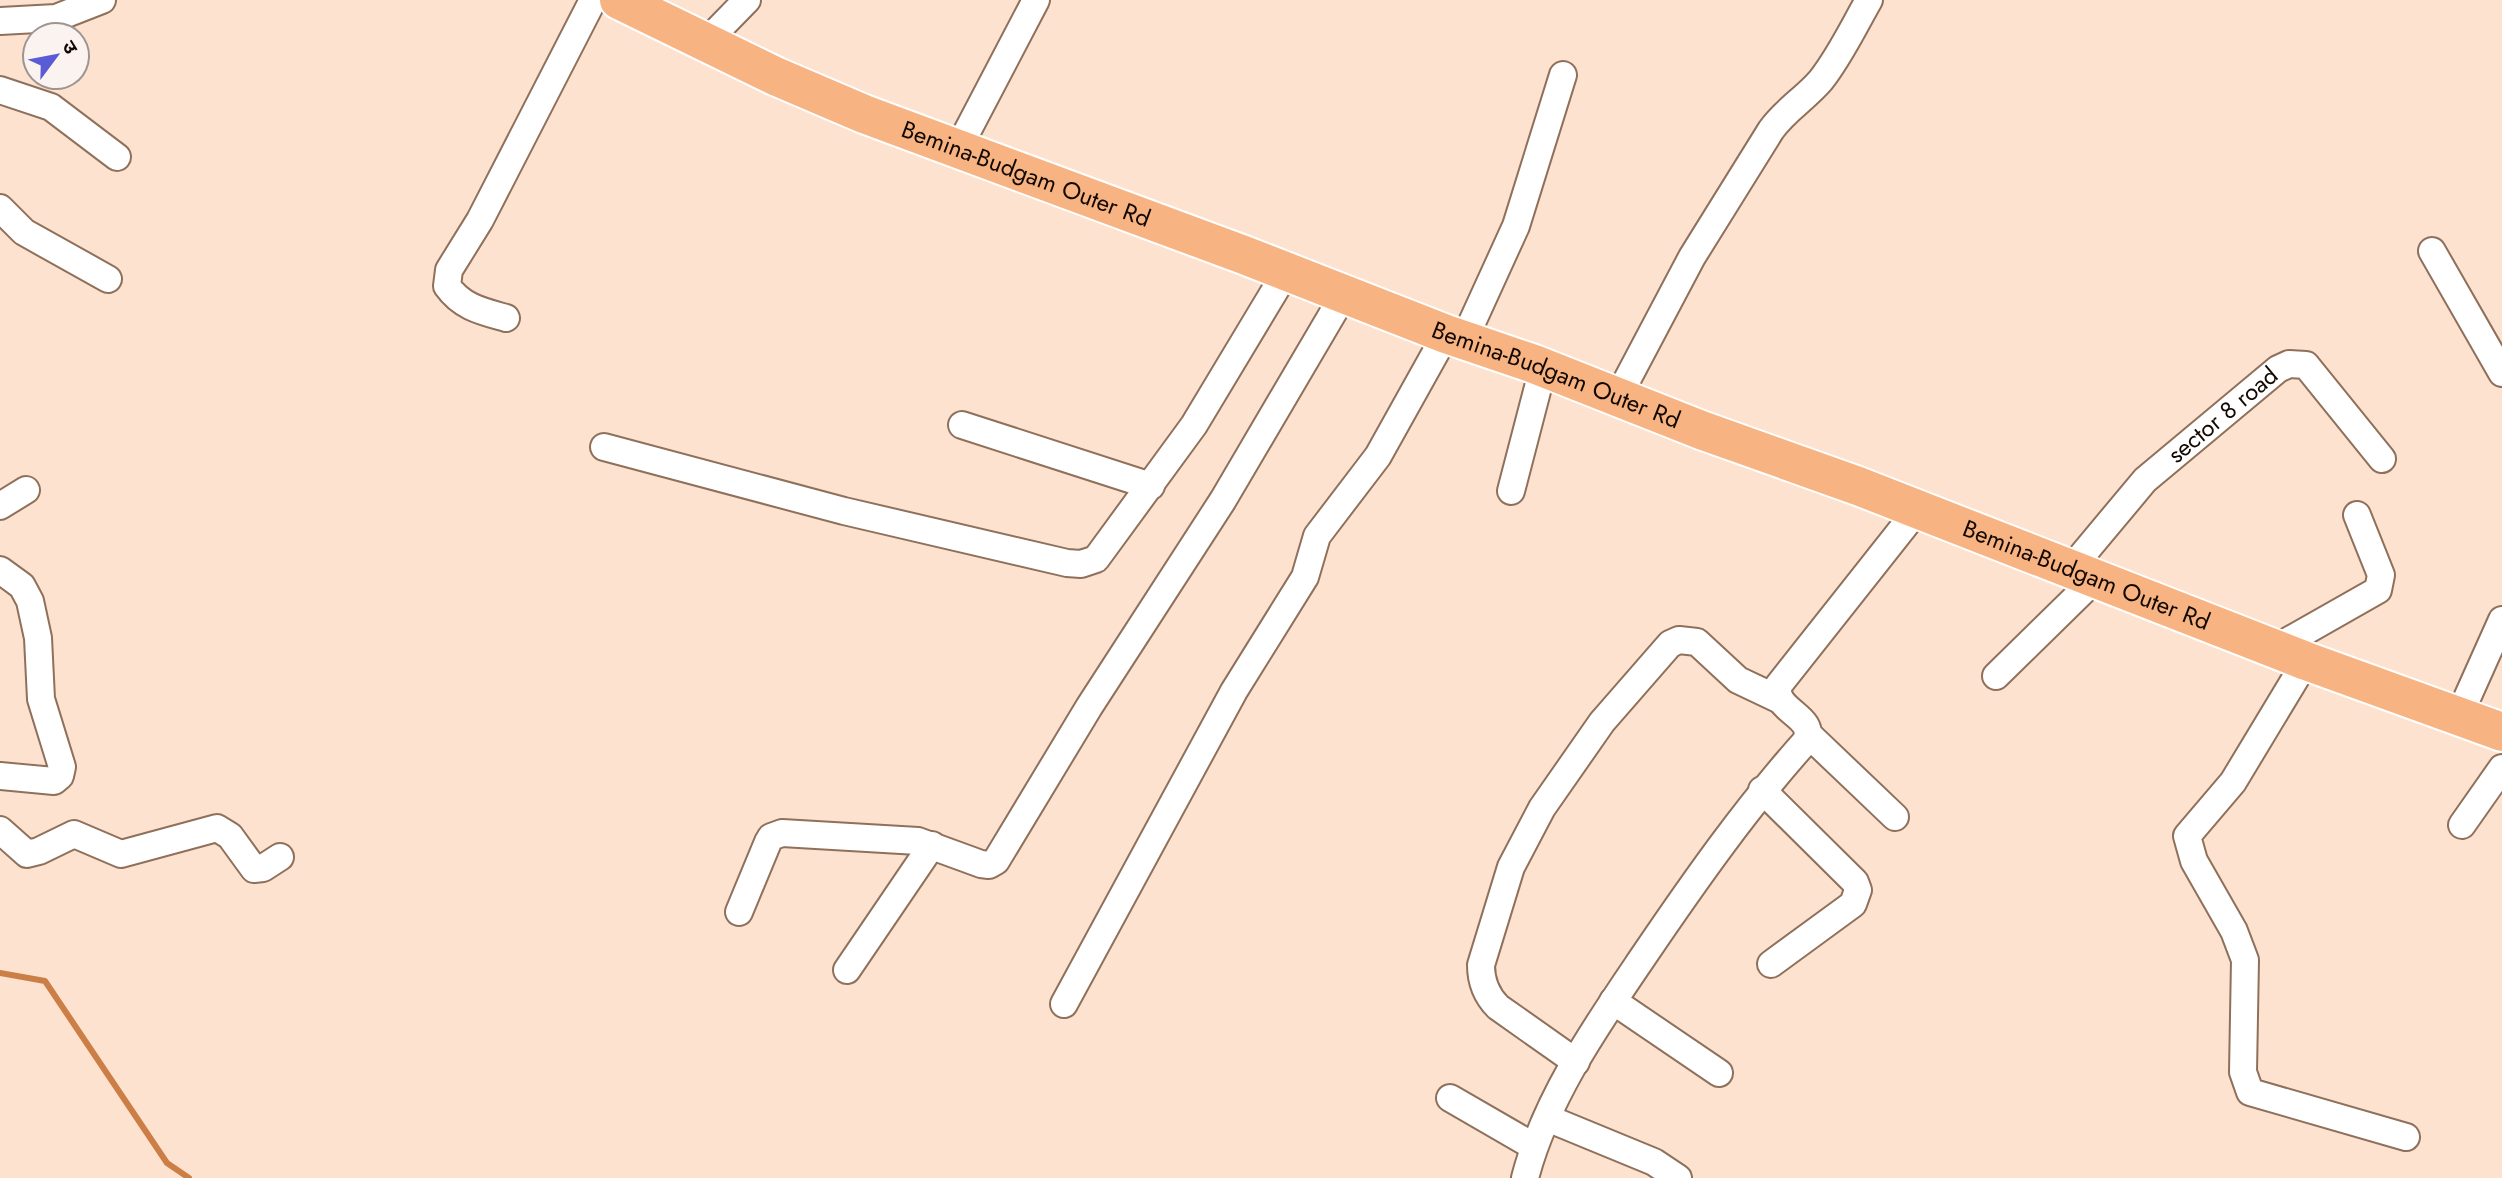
<svg xmlns="http://www.w3.org/2000/svg" width="2502" height="1178" font-family="Jost,'Noto Sans Devanagari',sans-serif">
<style>
.lines{fill:none;stroke-linecap:round;stroke-linejoin:round}
.stream{stroke:#cb7f46;stroke-width:6}
.minor-casing{stroke:#8e705b;stroke-width:30}
.highway-casing{stroke:#fff;stroke-width:42}
.minor{stroke:#fff;stroke-width:26}
.highway{stroke:#f8b383;stroke-width:38}
.labels{text-anchor:middle;stroke-width:7;stroke-linejoin:round;paint-order:stroke}
.street-label{font-size:24px;fill:#130903;stroke:#faf3ef}
</style>
<rect width="100%" height="100%" fill="#fde2cf"/>
<g class="lines">
<path class="stream" d="M0,973L45,981L167,1163L189,1178"/>
<g class="minor-casing">
<g id="minor">
<path d="M0,21L56,18L102,0"/>
<path d="M706,42L747,0"/>
<path d="M0,90L51,107L117,157"/>
<path d="M958,149L1036,0"/>
<path d="M0,208L24,232L108,279"/>
<path d="M2432,251L2502,373"/>
<path d="M506,318C481,311 462,307 447,286L449,270L480,220L593,0"/>
<path d="M1464,340L1516,226L1563,75"/>
<path d="M1618,397L1692,257L1771,130C1785,110 1806,98 1821,80C1840,56 1854,26 1869,0"/>
<path d="M962,425L1151,486"/>
<path d="M604,447L844,511L1067,563L1081,564L1096,559L1194,425L1286,272"/>
<path d="M1511,491L1543,368"/>
<path d="M0,506L26,490"/>
<path d="M0,570L22,586L30,601L38,638L41,699L62,767L60,776L54,781L0,776"/>
<path id="s1" d="M2069,571L2145,480L2278,369L2289,364L2306,365L2382,459"/>
<path d="M2274,649L2378,590L2381,575L2357,515"/>
<path d="M2306,661L2233,782L2187,836L2194,861L2234,931L2245,960L2243,1072L2250,1092L2406,1137"/>
<path d="M1996,676L2094,580"/>
<path d="M2459,716L2502,620"/>
<path d="M1809,735L1895,817"/>
<path d="M1762,790L1855,882L1858,890L1853,904L1771,964"/>
<path d="M2462,825L2502,768"/>
<path d="M0,830L27,854L39,851L74,834L121,854L217,828L230,836L254,869L263,868L280,857"/>
<path d="M739,912L768,842L771,837L782,833L918,841L981,864L989,865L996,861L1089,707L1223,500L1343,296"/>
<path d="M847,970L932,845"/>
<path d="M1613,1001L1719,1073"/>
<path d="M1064,1004L1234,691L1305,577L1317,536L1378,456L1446,334"/>
<path d="M1576,1062L1498,1007C1486,995 1481,982 1481,965L1511,867L1542,808L1602,722L1670,644L1679,640L1697,642L1738,680L1778,699"/>
<path d="M1450,1098L1533,1146"/>
<path d="M1547,1118L1654,1162L1678,1178"/>
<path d="M1525,1178C1546,1097 1599,1022 1645,954C1696,879 1746,808 1806,741C1817,716 1774,712 1778,686L1918,509"/>
</g>
</g>
<g class="highway-casing">
<g id="highway">
<path id="s2" d="M619,0L775,76L864,114L1244,255L1446,334L1534,364L1701,430L1858,486L2306,661L2502,732"/>
</g>
</g>
<use href="#minor" class="minor"/>
<use href="#highway" class="highway"/>
</g>
<g class="labels">
<g class="street-label">
<text dy="8" stroke="none"><textPath href="#s2" startOffset="443">Bemina-Budgam Outer Rd</textPath></text>
<text dy="8" stroke="none"><textPath href="#s2" startOffset="1010">Bemina-Budgam Outer Rd</textPath></text>
<text dy="8" stroke="none"><textPath href="#s1" startOffset="220">sector 8 road</textPath></text>
<text dy="8" stroke="none"><textPath href="#s2" startOffset="1577">Bemina-Budgam Outer Rd</textPath></text>
</g>
</g>
<g transform="translate(56 56) rotate(58)"><circle r="33" fill="#faf3ef" stroke="#9e9591" stroke-width="2"/>
<path d="M0-5L12 26L0 18L-12 26Z" fill="#595cd4"/>
<text y="-10" font-size="19" font-weight="bold" text-anchor="middle" fill="#130903">उ</text>
</g>
</svg>
